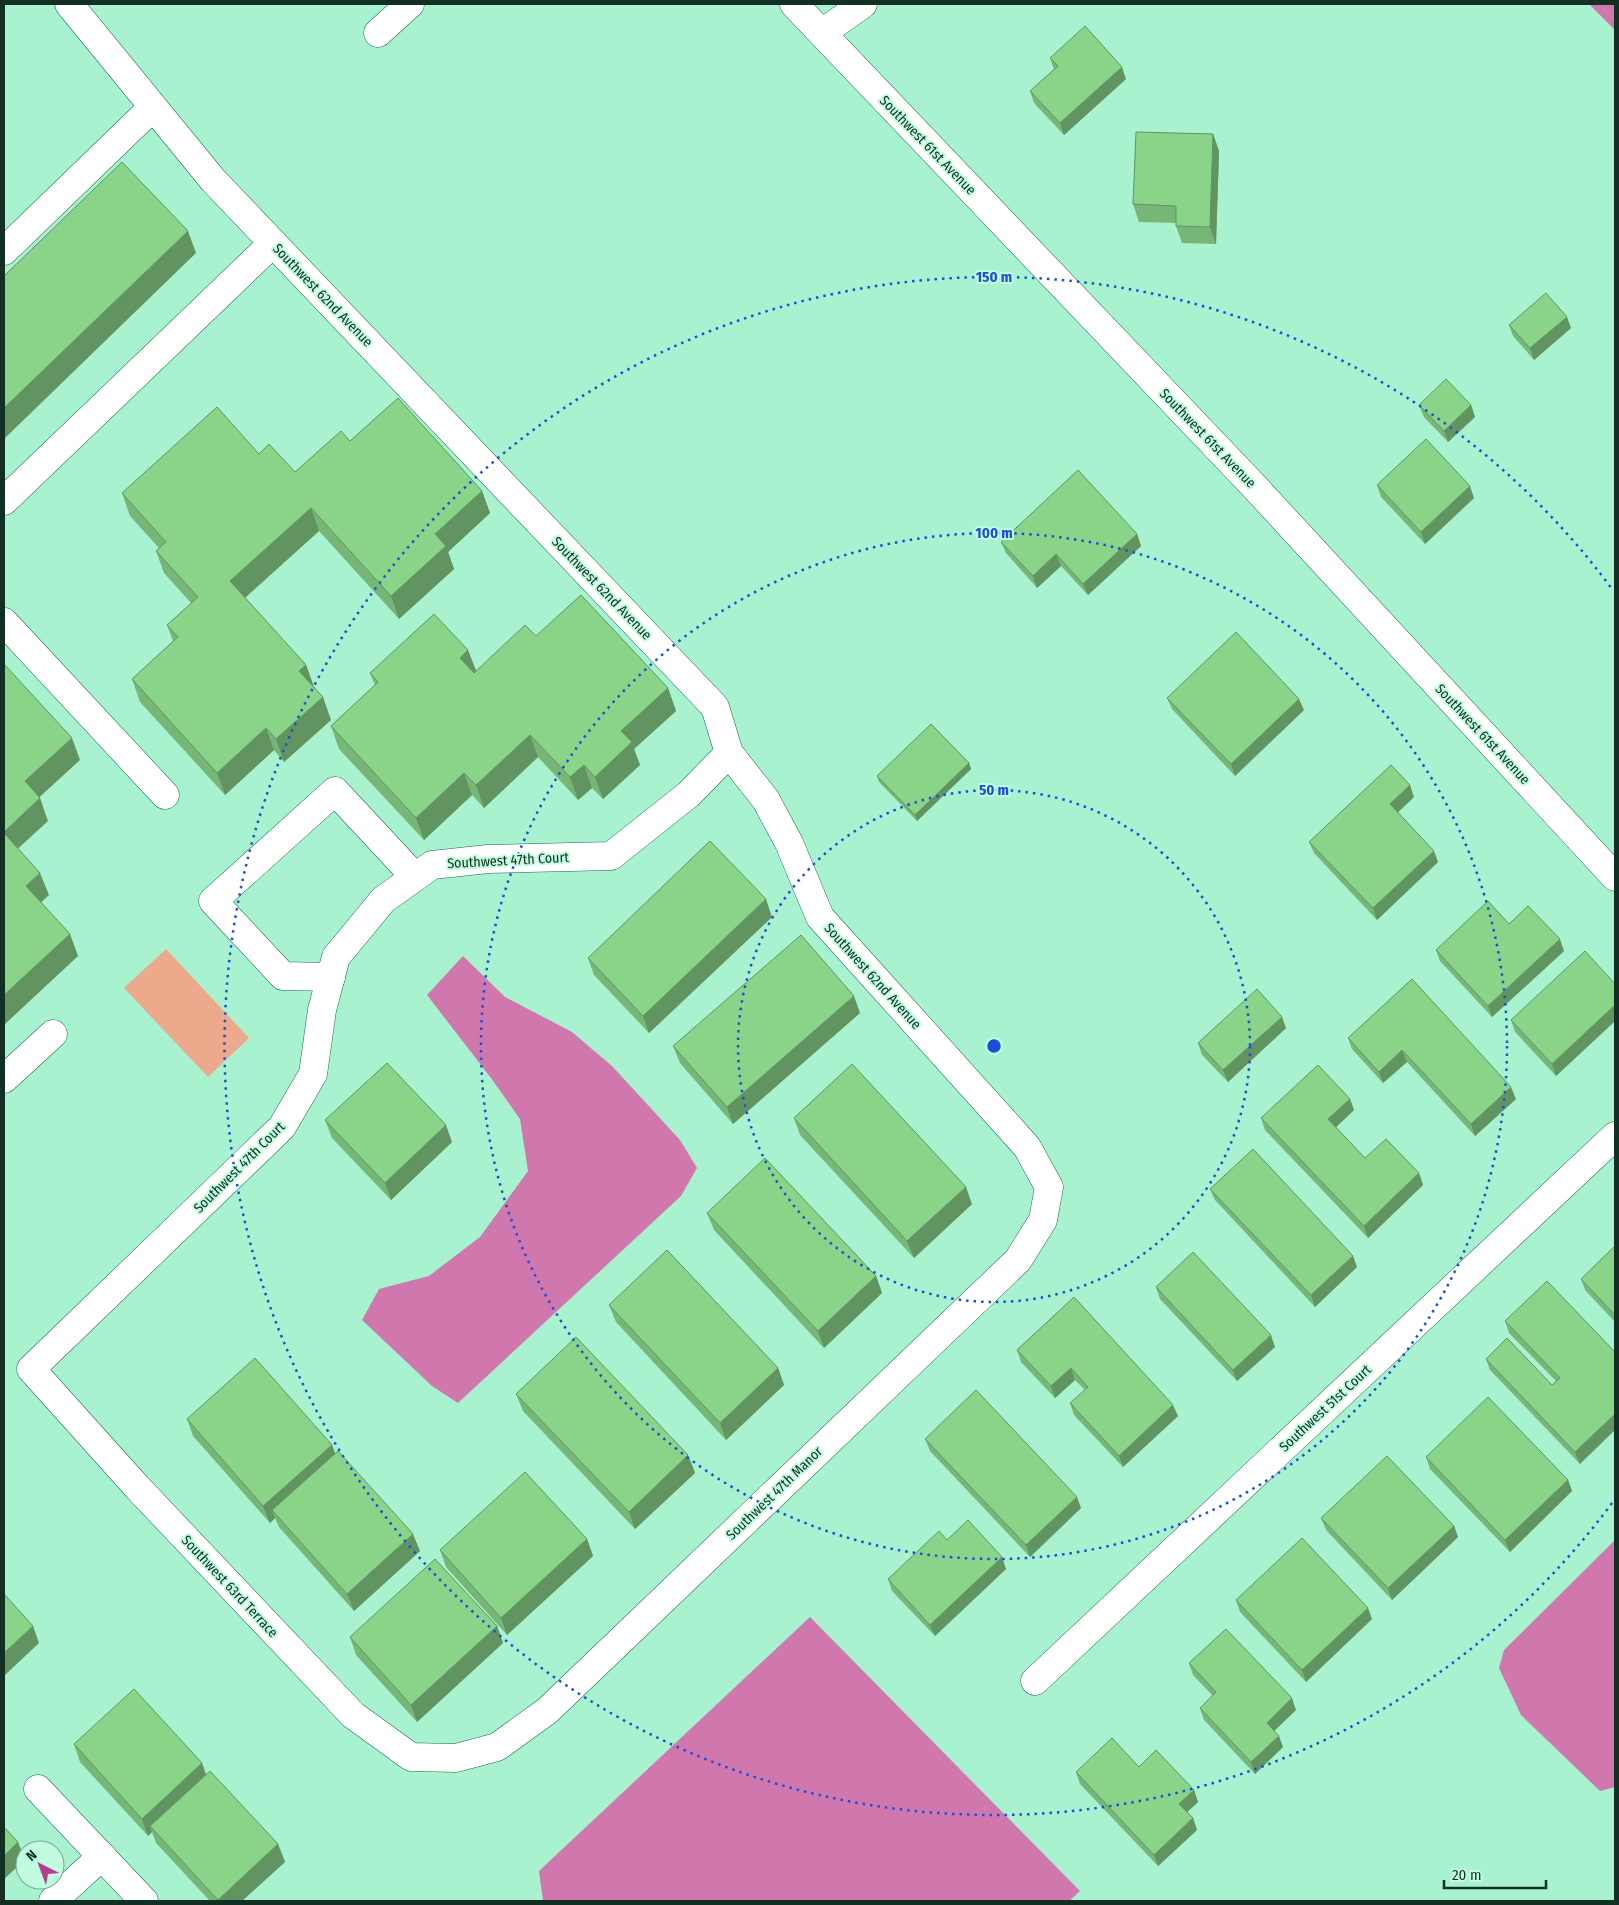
<svg xmlns="http://www.w3.org/2000/svg" width="1619" height="1905" font-family="'Fira Sans Condensed',sans-serif">
<style>
.green{fill:#eda98c}
.water{fill:#d078ad}
.lines{fill:none;stroke-linecap:round;stroke-linejoin:round}
.minor-casing{stroke:#1d694d;stroke-width:29}
.minor{stroke:#fff;stroke-width:28}
.wall{fill:#77b676}
.shaded-wall{fill:#619460}
.building{fill:#8ad489;stroke:#619460}
.ring{fill:none;stroke:#1d4ed8;stroke-width:2.5;stroke-dasharray:2.5 5}
.labels{text-anchor:middle;stroke-width:4;stroke-linejoin:round;paint-order:stroke}
.street-label{font-size:14px;fill:#113023;stroke:#c2fce0}
.centre{fill:#1d4ed8;stroke:#c2fce0;stroke-width:2.5}
.ring-label{font-size:15px;text-anchor:middle;font-weight:bold;fill:#1d4ed8;stroke:#c2fce0;stroke-width:4;stroke-linejoin:round;paint-order:stroke}
</style>
<rect width="100%" height="100%" fill="#a8f2d0"/>
<path class="green" d="M166,949L249,1038L208,1077L124,988Z"/>
<g class="water">
<path d="M1589,4H1615V30Z"/>
<path d="M463,956L505,997L572,1032L612,1066L680,1140L697,1168L681,1196L458,1403L432,1386L362,1320L379,1289L429,1276L480,1237L528,1171L520,1119L491,1078L427,995Z"/>
<path d="M1615,1540V1787L1600,1791L1521,1715L1499,1668L1504,1650Z"/>
<path d="M810,1617L1080,1891L1069,1901H543L539,1871Z"/>
</g>
<g class="lines">
<g class="minor-casing">
<g id="minor">
<path d="M69,4L213,180L715,707L729,753L766,800L789,843L820,917L1027,1147L1049,1187L1043,1220L1018,1260L547,1711L497,1747L456,1758L411,1757L353,1715L137,1487L31,1369L282,1127L313,1074L322,1010L336,957L383,900L432,865L488,859L611,856L689,794L729,753"/>
<path d="M794,4L1251,483L1615,877"/>
<path d="M378,33L410,4"/>
<path d="M822,33L863,4"/>
<path d="M4,251L153,107"/>
<path d="M4,501L273,243"/>
<path d="M4,622L165,795"/>
<path d="M331,977L283,976L213,901L335,791L415,877"/>
<path d="M4,1079L53,1034"/>
<path d="M1035,1681L1615,1136"/>
<path d="M38,1789L144,1901"/>
<path d="M53,1901L102,1856"/>
</g>
</g>
<use href="#minor" class="minor"/>
</g>
<g class="wall">
<path d="M1050,58L1126,79L1064,135L1034,103L1030,91L1054,69Z"/>
<path d="M1213,134L1219,151L1216,244L1182,243L1176,226V223L1139,222L1133,204Z"/>
<path d="M1509,325L1571,328L1534,360L1513,336Z"/>
<path d="M1419,405H1471L1475,417L1448,442L1424,417Z"/>
<path d="M350,441L482,491L490,513L448,552L454,569L399,619L319,531L245,598L306,665L314,687L331,720L284,762L274,750L225,795L140,702L132,679L173,641L167,625L191,603L164,573L156,551L159,548L130,516L122,493L259,454L295,472Z"/>
<path d="M1377,485L1474,498L1425,544L1381,497Z"/>
<path d="M1137,534L1141,546L1088,595L1061,566L1037,588L1006,553L1001,542Z"/>
<path d="M536,636L668,688L676,711L634,749L640,765L603,799L592,788L578,800L538,757L484,808L472,795L424,840L339,749L331,726L375,685L370,673L476,671Z"/>
<path d="M1167,698L1304,710L1235,776L1172,709Z"/>
<path d="M969,763L971,769L917,821L879,782L877,776Z"/>
<path d="M1414,797L1398,812L1438,862L1377,920L1314,853L1309,842Z"/>
<path d="M772,917L649,1033L594,975L588,958Z"/>
<path d="M1509,924L1564,951L1492,1017L1440,961L1436,950Z"/>
<path d="M1412,979L1516,1099L1475,1136L1407,1062L1383,1083L1352,1049L1348,1038Z"/>
<path d="M1615,984V1021L1556,1076L1515,1032L1511,1020Z"/>
<path d="M860,1013L733,1124L680,1063L673,1046Z"/>
<path d="M1286,1028L1228,1082L1202,1055L1198,1043Z"/>
<path d="M1350,1099L1354,1110L1336,1127L1365,1158L1419,1173L1423,1185L1368,1238L1265,1130L1261,1118Z"/>
<path d="M794,1118L972,1204L914,1258L800,1135Z"/>
<path d="M325,1120L452,1142L391,1200L332,1138Z"/>
<path d="M1210,1189L1357,1267L1315,1307L1215,1200Z"/>
<path d="M707,1213L876,1276L882,1293L824,1348L714,1230Z"/>
<path d="M1615,1246V1322L1585,1290L1581,1279Z"/>
<path d="M1156,1287L1275,1347L1237,1381L1160,1299Z"/>
<path d="M1074,1297L1178,1416L1123,1467L1074,1415L1070,1403L1085,1390L1075,1380L1055,1398L1021,1362L1017,1350Z"/>
<path d="M609,1305L778,1368L784,1385L726,1440L616,1322Z"/>
<path d="M1505,1321L1615,1352L1580,1464L1490,1370L1486,1359L1552,1385L1556,1381L1509,1333Z"/>
<path d="M516,1394L688,1455L695,1473L635,1529L523,1411Z"/>
<path d="M187,1419L332,1445L335,1453L420,1551L354,1611L279,1527L275,1518L270,1523L193,1436Z"/>
<path d="M925,1439L1081,1508L1030,1557L930,1451Z"/>
<path d="M1426,1457L1568,1480L1572,1491L1510,1552L1430,1469Z"/>
<path d="M1321,1518L1454,1526L1458,1537L1392,1600L1326,1530Z"/>
<path d="M587,1539L593,1556L507,1635L446,1567L440,1550Z"/>
<path d="M947,1540L1006,1569L935,1636L892,1591L888,1579Z"/>
<path d="M1236,1600L1372,1619L1306,1682L1240,1612Z"/>
<path d="M497,1626L503,1643L417,1722L356,1655L350,1637Z"/>
<path d="M1189,1663L1296,1710L1274,1731L1283,1747L1255,1774L1204,1720L1200,1708L1213,1696L1193,1675Z"/>
<path d="M74,1744L202,1763L206,1774L278,1844L285,1862L242,1901H210L156,1843L152,1832L148,1836L80,1762Z"/>
<path d="M1139,1767L1194,1790L1198,1802L1187,1812L1193,1818L1197,1830L1158,1866L1080,1784L1076,1772Z"/>
</g>
<g class="shaded-wall">
<path d="M1122,67L1126,79L1064,135L1060,123Z"/>
<path d="M1213,134L1219,151L1216,244L1210,227Z"/>
<path d="M188,231L196,253L4,439V408Z"/>
<path d="M1567,317L1571,328L1534,360L1530,348Z"/>
<path d="M1471,405L1475,417L1448,442L1444,431Z"/>
<path d="M1470,486L1474,498L1425,544L1421,532Z"/>
<path d="M482,491L490,513L448,552L454,569L399,619L391,596L435,534Z"/>
<path d="M311,508L319,531L238,604L230,581Z"/>
<path d="M1137,534L1141,546L1088,595L1083,584Z"/>
<path d="M1056,554L1061,566L1037,588L1033,576Z"/>
<path d="M468,650L477,673L468,681L460,658Z"/>
<path d="M306,665L314,687L307,694L299,671Z"/>
<path d="M668,688L676,711L634,749L640,765L603,799L595,777L621,731Z"/>
<path d="M323,697L331,720L284,762L276,739Z"/>
<path d="M1299,699L1304,710L1235,776L1231,764Z"/>
<path d="M266,728L274,750L225,795L217,773Z"/>
<path d="M530,735L538,757L484,808L476,785Z"/>
<path d="M72,738L80,760L33,803L25,781Z"/>
<path d="M969,763L971,769L917,821L915,815Z"/>
<path d="M584,765L592,788L578,800L570,777Z"/>
<path d="M464,773L472,795L424,840L416,818Z"/>
<path d="M1410,785L1414,797L1394,816L1390,804Z"/>
<path d="M40,798L48,821L11,855L4,834V832Z"/>
<path d="M1434,851L1438,862L1377,920L1373,908Z"/>
<path d="M40,873L49,895L34,909L26,886Z"/>
<path d="M766,899L772,917L649,1033L643,1016Z"/>
<path d="M70,934L78,956L4,1025V995Z"/>
<path d="M1560,939L1564,951L1492,1017L1488,1006Z"/>
<path d="M854,996L860,1013L733,1124L727,1107Z"/>
<path d="M1615,1005V1021L1556,1076L1552,1064Z"/>
<path d="M1282,1017L1286,1028L1228,1082L1223,1070Z"/>
<path d="M1402,1050L1407,1062L1383,1083L1379,1072Z"/>
<path d="M1511,1087L1516,1099L1475,1136L1471,1124Z"/>
<path d="M1350,1099L1354,1110L1332,1131L1328,1119Z"/>
<path d="M446,1125L452,1142L391,1200L385,1183Z"/>
<path d="M1419,1173L1423,1185L1368,1238L1364,1226Z"/>
<path d="M966,1187L972,1204L914,1258L907,1241Z"/>
<path d="M1353,1256L1357,1267L1315,1307L1311,1295Z"/>
<path d="M876,1276L882,1293L824,1348L818,1331Z"/>
<path d="M1271,1335L1275,1347L1237,1381L1233,1370Z"/>
<path d="M778,1368L784,1385L726,1440L720,1423Z"/>
<path d="M1071,1368L1075,1380L1055,1398L1051,1386Z"/>
<path d="M1173,1405L1178,1416L1123,1467L1119,1456Z"/>
<path d="M1615,1414V1430L1580,1464L1575,1452Z"/>
<path d="M332,1445L338,1462L272,1510L275,1518L270,1523L263,1506Z"/>
<path d="M688,1455L695,1473L635,1529L629,1512Z"/>
<path d="M1568,1480L1572,1491L1510,1552L1505,1540Z"/>
<path d="M1077,1497L1081,1508L1030,1557L1026,1545Z"/>
<path d="M1454,1526L1458,1537L1392,1600L1388,1588Z"/>
<path d="M413,1534L420,1551L354,1611L347,1594Z"/>
<path d="M587,1539L593,1556L507,1635L501,1618Z"/>
<path d="M1002,1557L1006,1569L935,1636L930,1625Z"/>
<path d="M1368,1608L1372,1619L1306,1682L1302,1670Z"/>
<path d="M33,1626L39,1643L4,1676V1653Z"/>
<path d="M497,1626L503,1643L417,1722L411,1705Z"/>
<path d="M1292,1698L1296,1710L1271,1734L1267,1723Z"/>
<path d="M1279,1736L1283,1747L1255,1774L1251,1762Z"/>
<path d="M202,1763L208,1781L150,1826L152,1832L148,1836L142,1819Z"/>
<path d="M1194,1790L1198,1802L1184,1815L1179,1804Z"/>
<path d="M1193,1818L1197,1830L1158,1866L1154,1855Z"/>
<path d="M18,1842L25,1860L4,1879V1856Z"/>
<path d="M278,1844L285,1862L242,1901H219L218,1900Z"/>
</g>
<g class="building">
<path d="M1085,26L1122,67L1060,123L1030,91L1058,66L1050,58Z"/>
<path d="M1136,132L1213,134L1210,227L1176,226V206L1133,204Z"/>
<path d="M122,162L188,231L4,408V276Z"/>
<path d="M1546,293L1567,317L1530,348L1509,325Z"/>
<path d="M1446,379L1471,405L1444,431L1419,405Z"/>
<path d="M398,398L482,491L435,534L446,546L391,596L311,508L230,581L306,665L299,671L323,697L276,739L266,728L217,773L132,679L178,637L167,625L198,597L156,551L166,542L122,493L217,407L259,454L269,444L295,472L341,431L350,441Z"/>
<path d="M1426,439L1470,486L1421,532L1377,485Z"/>
<path d="M1078,470L1137,534L1083,584L1056,554L1033,576L1001,542Z"/>
<path d="M581,595L668,688L621,731L632,742L595,777L584,765L570,777L530,735L476,785L464,773L416,818L331,726L378,682L370,673L434,614L468,650L460,658L474,673L525,625L536,636Z"/>
<path d="M1236,632L1299,699L1231,764L1167,698Z"/>
<path d="M4,664L72,738L25,781L40,798L4,832Z"/>
<path d="M931,724L969,763L915,815L877,776Z"/>
<path d="M1391,765L1410,785L1390,804L1434,851L1373,908L1309,842Z"/>
<path d="M4,833L40,873L26,886L70,934L4,995Z"/>
<path d="M710,841L766,899L643,1016L588,958Z"/>
<path d="M1488,901L1509,924L1528,906L1560,939L1488,1006L1436,950Z"/>
<path d="M801,935L854,996L727,1107L673,1046Z"/>
<path d="M1585,951L1615,984V1005L1552,1064L1511,1020Z"/>
<path d="M1412,979L1511,1087L1471,1124L1402,1050L1379,1072L1348,1038Z"/>
<path d="M1257,989L1282,1017L1223,1070L1198,1043Z"/>
<path d="M387,1063L446,1125L385,1183L325,1120Z"/>
<path d="M852,1064L966,1187L907,1241L794,1118Z"/>
<path d="M1318,1065L1350,1099L1328,1119L1365,1158L1386,1139L1419,1173L1364,1226L1261,1118Z"/>
<path d="M1253,1149L1353,1256L1311,1295L1210,1189Z"/>
<path d="M765,1158L876,1276L818,1331L707,1213Z"/>
<path d="M1615,1246V1315L1581,1279Z"/>
<path d="M667,1250L778,1368L720,1423L609,1305Z"/>
<path d="M1193,1252L1271,1335L1233,1370L1156,1287Z"/>
<path d="M1547,1281L1615,1352V1414L1575,1452L1486,1359L1507,1338L1552,1385L1560,1378L1505,1321Z"/>
<path d="M1074,1297L1173,1405L1119,1456L1070,1403L1088,1387L1071,1368L1051,1386L1017,1350Z"/>
<path d="M576,1337L688,1455L629,1512L516,1394Z"/>
<path d="M255,1358L332,1445L263,1506L187,1419Z"/>
<path d="M976,1390L1077,1497L1026,1545L925,1439Z"/>
<path d="M1488,1397L1568,1480L1505,1540L1426,1457Z"/>
<path d="M338,1451L413,1534L347,1594L272,1510Z"/>
<path d="M1387,1456L1454,1526L1388,1588L1321,1518Z"/>
<path d="M525,1472L587,1539L501,1618L440,1550Z"/>
<path d="M968,1520L1002,1557L930,1625L888,1579L939,1531L947,1540Z"/>
<path d="M1302,1538L1368,1608L1302,1670L1236,1600Z"/>
<path d="M435,1559L497,1626L411,1705L350,1637Z"/>
<path d="M4,1594L33,1626L4,1653Z"/>
<path d="M1226,1629L1292,1698L1267,1723L1279,1736L1251,1762L1200,1708L1216,1692L1189,1663Z"/>
<path d="M134,1689L202,1763L142,1819L74,1744Z"/>
<path d="M1112,1738L1139,1767L1156,1750L1194,1790L1179,1804L1193,1818L1154,1855L1076,1772Z"/>
<path d="M210,1771L278,1844L218,1900L150,1826Z"/>
<path d="M4,1827L18,1842L4,1856Z"/>
</g>
<g class="ring">
<circle cx="994" cy="1046" r="256"/>
<circle cx="994" cy="1046" r="513"/>
<path d="M1612 1503A769 769 0 1 1 1612 589"/>
</g>
<g class="labels">
<g class="street-label">
<text transform="translate(928 145) rotate(46)" y="5">Southwest 61st Avenue</text>
<text transform="translate(323 295) rotate(46)" y="5">Southwest 62nd Avenue</text>
<text transform="translate(1208 438) rotate(46)" y="5">Southwest 61st Avenue</text>
<text transform="translate(602 588) rotate(46)" y="5">Southwest 62nd Avenue</text>
<text transform="translate(1483 734) rotate(47)" y="5">Southwest 61st Avenue</text>
<text transform="translate(508 860) rotate(-3)" y="5">Southwest 47th Court</text>
<text transform="translate(873 976) rotate(48)" y="5">Southwest 62nd Avenue</text>
<text transform="translate(239 1167) rotate(-45)" y="5">Southwest 47th Court</text>
<text transform="translate(1325 1408) rotate(-43)" y="5">Southwest 51st Court</text>
<text transform="translate(774 1493) rotate(-44)" y="5">Southwest 47th Manor</text>
<text transform="translate(230 1586) rotate(47)" y="5">Southwest 63rd Terrace</text>
</g>
</g>
<circle cx="994" cy="1046" r="8" class="centre"/>
<g class="ring-label">
<text x="994" y="282">150 m</text>
<text x="994" y="538">100 m</text>
<text x="994" y="795">50 m</text>
</g>
<rect width="1619" height="1905" fill="none" stroke="#113023" stroke-width="10"/>
<g transform="translate(40 1865) rotate(318)"><circle r="24" fill="#c2fce0" stroke="#7baa94"/>
<path d="M0-4L9 19L0 12L-9 19Z" fill="#b83c8e"/>
<text y="-8" font-size="14" font-weight="bold" text-anchor="middle" fill="#113023">N</text>
</g>
<path d="M1444 1880v8h102v-8" fill="none" stroke="#113023" stroke-width="2.5"/>
<text x="1452" y="1880" font-size="15" fill="#113023" stroke="#c2fce0" stroke-width="4" paint-order="stroke">20 m</text>
</svg>
